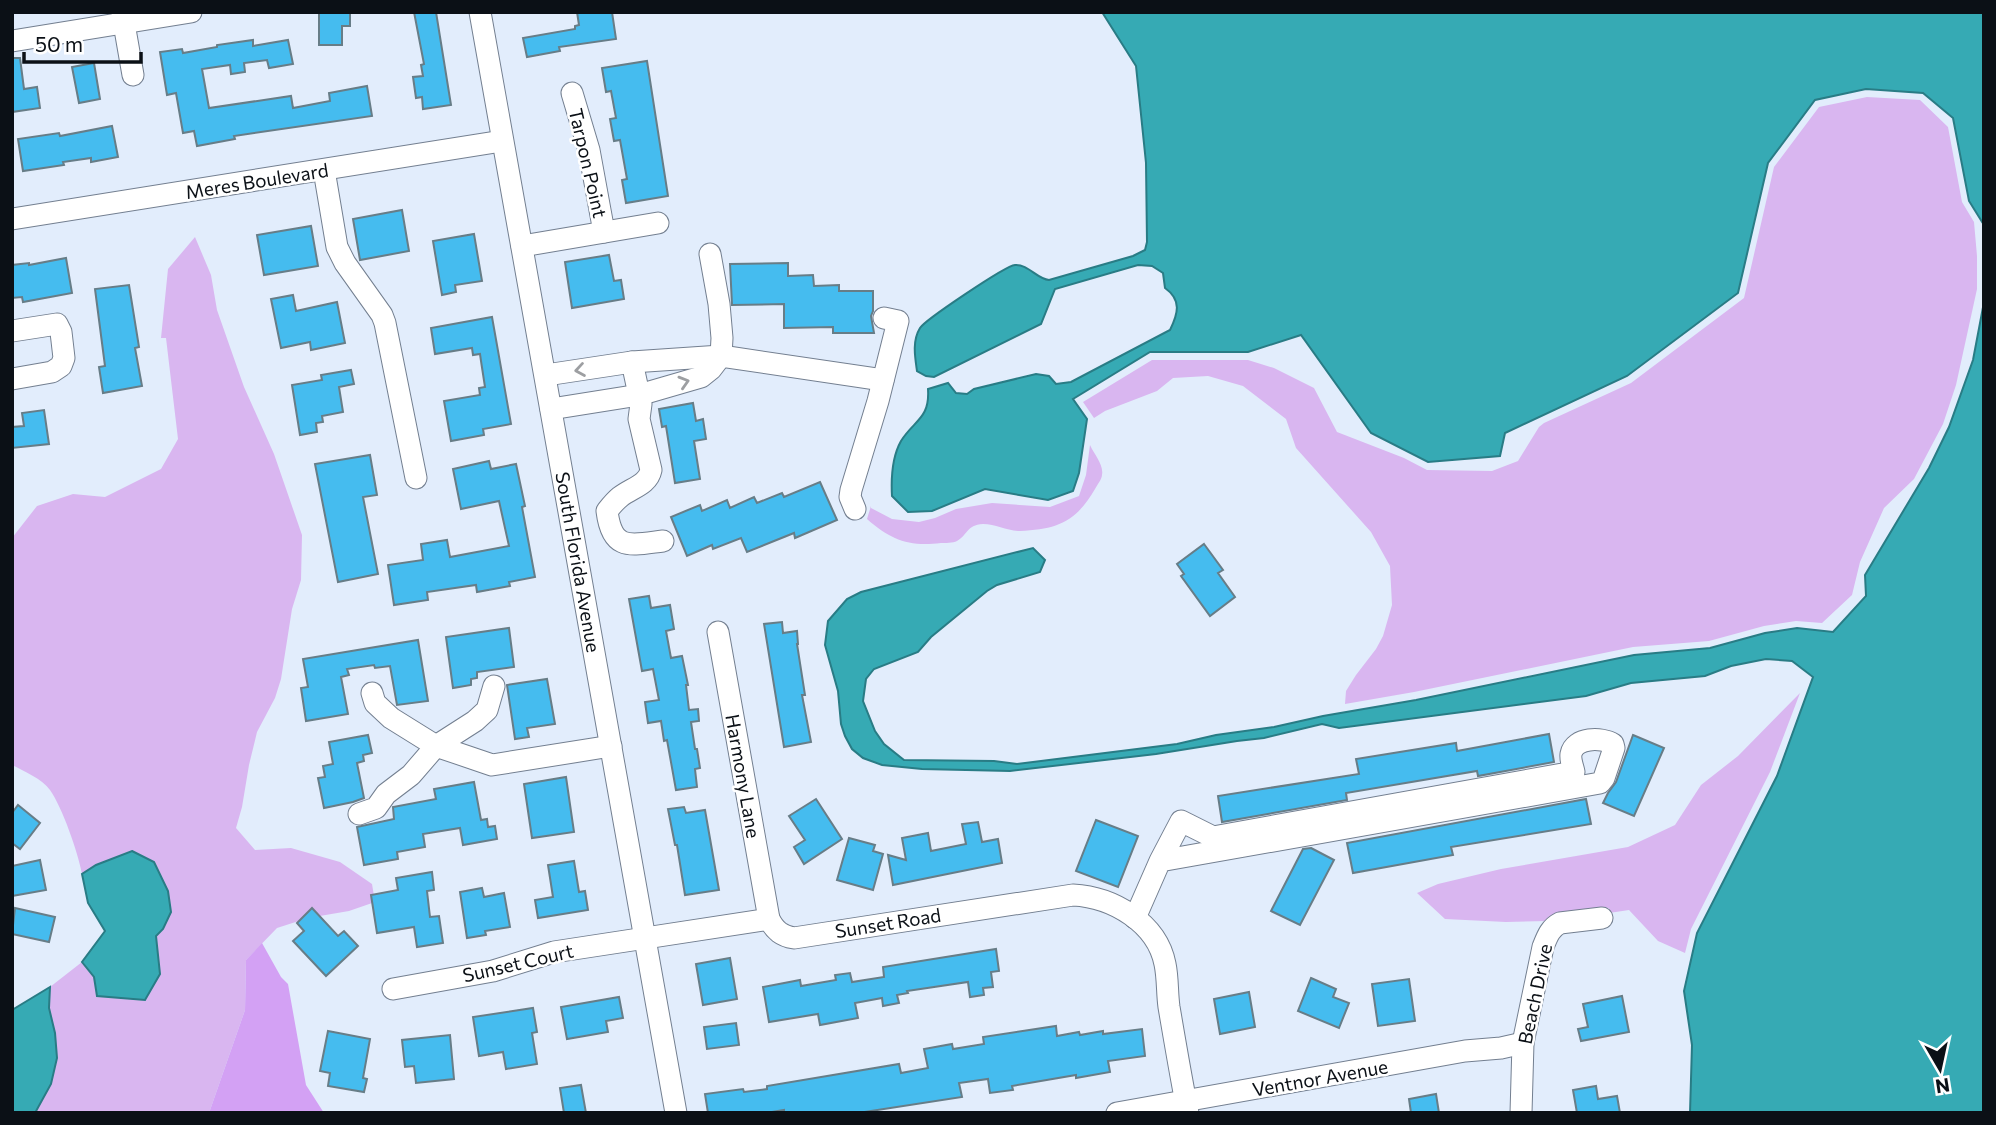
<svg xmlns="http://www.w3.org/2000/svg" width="1996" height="1125" font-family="Commissioner,sans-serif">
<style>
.green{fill:#d9b6f0}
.forest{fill:#d3a1f4}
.water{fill:#36aab4;stroke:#297c85;stroke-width:2}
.building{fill:#45bcef;stroke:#677d87;stroke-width:2}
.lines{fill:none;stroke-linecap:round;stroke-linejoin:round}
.minor-casing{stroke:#737f90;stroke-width:23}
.minor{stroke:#fff;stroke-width:21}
.oneway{stroke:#9d9fa2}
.labels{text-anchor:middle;stroke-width:5;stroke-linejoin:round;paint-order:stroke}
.street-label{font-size:19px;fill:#0b1016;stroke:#fff}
</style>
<rect width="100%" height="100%" fill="#e2edfc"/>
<g class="green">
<path d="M1867,97L1920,100L1948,127L1962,202L1974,222L1977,256V289L1956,385L1943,424L1914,479L1884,508L1860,562L1852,595L1822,623L1796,621L1764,626L1709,641L1633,647L1414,692L1345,704L1346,691L1356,675L1376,649L1383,636L1392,605L1390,566L1371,532L1296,448L1286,419L1243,386L1208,376L1173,378L1157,391L1105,411L1094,418L1083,402L1152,360H1248L1274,368L1314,388L1337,432L1404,458L1427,470L1492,471L1518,461L1539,427L1544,423L1631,383L1744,298L1774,167L1819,107Z"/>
<path d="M195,237L211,275L217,310L244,387L274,454L302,535L301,580L292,609L281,679L275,698L257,732L249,765L242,807L236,828L255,850L291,848L340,862L372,884L375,902L349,911L308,918L277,928L246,960L245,1010L209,1113H35L55,1033L49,1008L50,987L82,962L94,977L160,974L156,936L163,929L119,856L96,865L82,874C78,852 62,807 50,790C42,779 24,771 12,765V538L37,506L73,494L105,497L161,469L178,439L166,338H161L168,269Z"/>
<path d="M1090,445C1094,454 1104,465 1102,475C1102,479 1097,485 1095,489C1075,523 1057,529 1020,531C1007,531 996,524 983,524C966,525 968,535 957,541C953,543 945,543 941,543C909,547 891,540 867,519L871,506V508L892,519L919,522L935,518L956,509L992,503L1050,507L1079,496L1086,475Z"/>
<path d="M1800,693L1770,772L1691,929L1685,953L1658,941L1629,910L1609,913V908L1587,909L1558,914L1547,921L1506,922L1445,919L1417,893L1438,884L1501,869L1628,847L1675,825L1701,785L1738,756Z"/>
</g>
<path class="forest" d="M262,943L281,977L288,984L306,1085L324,1113H209L245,1010L246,960Z"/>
<g class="water">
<path d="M1102,12H1984V225L1969,201L1953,118L1923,93L1866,89L1815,100L1768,163L1738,293L1627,376L1505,433L1500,456L1428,462L1371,433L1301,335L1248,352H1150L1073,399L1087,419L1079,473L1073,491L1048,500L985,489L932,511L908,512L892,496C891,478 892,457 901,441C914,420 930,419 928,389L948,383L956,393L967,394L974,389L1036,374L1049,376L1056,384L1071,382L1170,330C1178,314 1182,300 1165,288L1163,273L1152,266L1138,265L1055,289L1041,324L934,377L926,376L917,371C915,357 912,341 920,328C925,320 1005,266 1015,265C1028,264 1037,279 1049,280L1133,256L1145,250L1147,242L1146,163L1136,66Z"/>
<path d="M1984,302V1113H1690L1692,1045L1684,991L1697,933L1777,776L1813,677L1792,661L1766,659L1731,666L1705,676L1631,683L1586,696L1339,728L1322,724L1264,738L1237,741L1156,754L1010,771L922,769L882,765L863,758L852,749L845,736L841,724L838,691L825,645L828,621L847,599L861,592L1033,548L1045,560L1040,572L997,585L987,591L931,637L918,652L874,669L866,679L863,701L875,731L884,744L904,760L994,761L1017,764L1177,744L1216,735L1274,727L1323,716L1416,700L1634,655L1710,648L1765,633L1797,628L1833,632L1866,596L1865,575L1929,468L1949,427L1973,360Z"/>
<path d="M132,851L154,862L168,891L171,912L163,929L156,936L160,974L145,1000L97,996L94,977L82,962L105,931L88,903L82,874L96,865Z"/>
<path d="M50,987L49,1008L55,1033L57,1058L51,1084L35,1113H12V1010Z"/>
</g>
<g class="building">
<path d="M319,12H350V26H342V45H319Z"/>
<path d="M414,12H436L451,105L423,109L422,97L416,98L413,77L423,76L421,65L424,64Z"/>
<path d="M577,12H612L616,39L559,47L560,51L527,57L523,38L575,29V26L579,25Z"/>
<path d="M253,40V46L288,40L293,64L269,68L267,60L244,63L245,72L231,74L230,65L202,69L209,108L291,96L293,108L330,101L329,93L367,86L372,116L234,136L235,139L197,146L194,131L183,133L176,93L167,95L160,52L182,49L183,53L217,47V45Z"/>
<path d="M12,58H20L24,89L37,87L40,108L12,112Z"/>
<path d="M647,61L668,196L626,203L622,180L627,179L620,140L614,141L610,119L616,118L611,91L606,92L602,68Z"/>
<path d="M94,63L100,99L79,103L72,67Z"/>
<path d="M112,126L118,157L91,162V158L63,162L64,165L23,171L18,139L59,133L60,136Z"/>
<path d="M402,210L409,251L360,260L353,219Z"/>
<path d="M311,226L318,266L264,275L257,235Z"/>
<path d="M474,234L482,281L455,285L456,292L442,295L433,241Z"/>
<path d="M609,255L614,281L621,280L624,299L572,308L565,262Z"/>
<path d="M66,258L72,293L23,302L22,297L12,298V265L29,263V265Z"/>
<path d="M788,263V276L813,275L814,286L839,285V291H873V311L871,316L874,333H833V327L784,328V304L732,305L730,264Z"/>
<path d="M129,285L139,347L135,348L142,386L103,393L99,367L105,366L95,289Z"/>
<path d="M293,295L296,311L337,302L345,343L311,350L310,342L281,348L271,299Z"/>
<path d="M492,317L511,424L483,429L484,435L451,441L444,401L480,395L479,388L485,387L481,361L480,354L473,355L472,348L435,354L431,328Z"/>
<path d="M351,370L354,384L339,387L343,412L322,416L323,422L316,423L317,432L300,435L292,385L322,380L321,375Z"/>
<path d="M693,403L696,421L703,419L706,439L694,441L700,479L675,483L666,426L662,427L659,409Z"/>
<path d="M44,410L49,444L12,448V427L24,426L22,413Z"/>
<path d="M370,455L377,495L363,497L378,574L338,582L315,464Z"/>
<path d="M489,461L491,469L516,464L525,506L522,507L535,577L509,582L510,586L477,592L476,585L427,592L428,600L394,605L388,565L423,560L421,544L447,540L450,557L509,546L499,501L461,509L453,469Z"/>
<path d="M820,482L837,520L795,538L794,533L747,552L741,538L713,549L712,545L687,556L671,517L700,505L702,511L727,500L730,508L754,497L757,503L782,493L784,497Z"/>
<path d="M1204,544L1223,570L1218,573L1235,597L1210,616L1181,576L1184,574L1177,564Z"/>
<path d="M649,596L651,608L670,605L674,629L666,631L671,658L682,656L688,685H686L689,710L698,709L699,721L691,722L695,749H697L700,768L695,769L697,787L676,790L667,740L664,741L661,721L648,723L645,702L659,700L653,669L642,671L629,599Z"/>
<path d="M782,622L783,633L797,631L798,644H797L805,695H802L811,742L784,747L764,624Z"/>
<path d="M509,628L514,667L477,672V678L471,679V685L453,688L446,637Z"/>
<path d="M418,640L428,701L397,705L390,666L375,668L374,665L347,669L349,675L341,677L348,714L306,721L301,688L308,687L303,659Z"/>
<path d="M547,679L555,724L527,728L529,737L515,739L507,685Z"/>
<path d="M1549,734L1554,762L1478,776L1477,771L1346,793L1347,800L1222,822L1218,796L1359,774L1356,759L1456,743L1457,751Z"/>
<path d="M368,735L372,753L363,755L364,761L357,763L364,798L353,802L324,808L318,778L325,777L323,766L333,764L329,742Z"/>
<path d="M1633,735L1664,748L1634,816L1603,803L1608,793L1616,782Z"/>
<path d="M566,777L574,832L532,838L524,784Z"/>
<path d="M474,782L481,820L487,819L488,827L495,826L497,839L463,845L460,828L423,834L425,847L397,852L398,859L364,865L357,827L394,819L393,807L436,799L434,789Z"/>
<path d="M816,799L842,839L804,864L794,847L805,840L789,816Z"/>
<path d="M1586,799L1591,824L1451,847L1453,855L1353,873L1347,843Z"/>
<path d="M18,805L40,823L20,849L12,843V813Z"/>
<path d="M684,807L686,813L705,810L719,890L685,895L677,845H675L668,809Z"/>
<path d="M1096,820L1138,836L1118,887L1076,871Z"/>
<path d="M978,822L982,842L998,839L1002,863L893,885L888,855L906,860L902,838L928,833L931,851L966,844L962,824Z"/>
<path d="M849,838L875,845L873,851L883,854L873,890L837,880Z"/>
<path d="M1311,848L1334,860L1300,925L1271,911L1303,849Z"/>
<path d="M40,860L46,890L12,896V866Z"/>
<path d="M574,861L579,892L585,891L588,910L538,918L535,900L553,897L548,865Z"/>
<path d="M432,872L434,890L427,891L430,917L439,916L443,943L417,947L414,927L377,933L371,895L398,890L396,878Z"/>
<path d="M482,888L484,897L504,893L510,927L485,931L486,935L467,938L460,892Z"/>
<path d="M15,908L55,917L49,942L12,934Z"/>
<path d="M312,908L338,936L344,931L358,946L326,976L293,941L304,931L297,923Z"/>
<path d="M996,949L999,971L991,972L993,987L983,988L984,995L970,997L968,982L907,991L908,993L897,995L899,1003L883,1006L882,998L855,1003L858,1018L820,1025L818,1014L769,1022L763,987L800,980L801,986L836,980L835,975L850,973L852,982L884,977L883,967Z"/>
<path d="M730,958L737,999L703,1005L696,964Z"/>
<path d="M1311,978L1336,989L1333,997L1349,1003L1339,1028L1298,1011Z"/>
<path d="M1409,979L1415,1021L1378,1026L1372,984Z"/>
<path d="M1249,992L1255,1027L1220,1034L1214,999Z"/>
<path d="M1622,996L1629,1032L1581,1041L1578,1029L1588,1027L1583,1004Z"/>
<path d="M619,997L623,1018L606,1021L608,1032L567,1039L561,1007Z"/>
<path d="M533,1008L537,1032L532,1033L537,1064L506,1069L503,1052L479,1056L473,1017Z"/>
<path d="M736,1023L739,1045L707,1049L704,1027Z"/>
<path d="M1056,1026L1057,1036L1079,1032L1080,1035L1103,1031V1034L1142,1029L1145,1056L1108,1061L1110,1072L1076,1078V1075L1012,1086L1013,1090L990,1093L988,1079L959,1083L962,1097L858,1113H784V1110L766,1113H708L705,1094L743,1089L744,1092L767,1089V1086L899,1064L901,1073L928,1068L924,1049L952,1044L953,1049L984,1044L983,1037Z"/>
<path d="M328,1031L370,1039L363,1078L367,1079L364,1092L328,1086L330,1073L320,1071Z"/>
<path d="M450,1035L454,1079L416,1083L414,1066L405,1067L402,1040Z"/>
<path d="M581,1085L586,1113H564L560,1088Z"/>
<path d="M1596,1086L1598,1099L1617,1096L1620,1113H1577L1573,1090Z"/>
<path d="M1436,1094L1439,1113H1411L1409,1099Z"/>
</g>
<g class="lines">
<g class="minor-casing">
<g id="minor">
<path d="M122,12L133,75"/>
<path d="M480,12L676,1113"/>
<path d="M12,41L191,12"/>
<path d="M572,93L589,150L604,232"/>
<path d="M324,170L337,247L345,263L382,315L385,323L416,478"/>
<path d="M12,219L502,141"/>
<path d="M522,246L658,223"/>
<path d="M12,331L57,324L61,332L64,358L61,366L52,372L12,379"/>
<path d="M632,362L641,404L639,419L651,470C648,485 631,488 620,497C615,501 611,506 607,511C612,552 631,545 663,541"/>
<path d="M546,375L632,362L721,356L883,380"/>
<path d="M551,409L639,395L701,377L711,369L721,356L722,338L719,304L710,254"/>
<path d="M855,509L850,497L851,490L878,401L898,321L884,318"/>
<path d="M718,632L769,919"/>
<path d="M372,693L375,703L391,718L436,746L492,765L611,746"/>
<path d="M359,814L376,808L386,794L411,775L436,746L475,721L487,710L494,686"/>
<path d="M1135,918L1160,861L1600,783L1604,778L1614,748L1613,744C1602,737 1574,737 1571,754C1570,760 1573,767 1574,772L1213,837L1181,821L1160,861"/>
<path d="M393,989L493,971L554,952L769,919C775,931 782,936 794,938L1073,895C1113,897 1157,923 1165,964C1168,978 1167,993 1169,1007C1175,1042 1181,1078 1188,1113"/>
<path d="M1117,1113L1465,1051L1501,1048L1523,1043"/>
<path d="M1521,1113L1523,1043L1543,947C1547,937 1550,928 1560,923L1602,918"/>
</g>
</g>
<use href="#minor" class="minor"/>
</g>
<defs><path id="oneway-chevron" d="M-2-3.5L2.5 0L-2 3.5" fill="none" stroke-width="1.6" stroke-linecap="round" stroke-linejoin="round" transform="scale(1.75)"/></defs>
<g class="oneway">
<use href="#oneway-chevron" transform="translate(580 370) rotate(171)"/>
<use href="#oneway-chevron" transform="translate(684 382) rotate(-17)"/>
</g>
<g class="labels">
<g class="street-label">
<text transform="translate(588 163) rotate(77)" y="7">Tarpon Point</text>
<text transform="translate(257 181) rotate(-9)" y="7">Meres Boulevard</text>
<text transform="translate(578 562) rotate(80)" y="7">South Florida Avenue</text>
<text transform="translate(743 776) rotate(80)" y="7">Harmony Lane</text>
<text transform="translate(888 923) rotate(-9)" y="7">Sunset Road</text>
<text transform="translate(518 963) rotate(-13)" y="7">Sunset Court</text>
<text transform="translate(1535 994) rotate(-78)" y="7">Beach Drive</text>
<text transform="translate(1320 1078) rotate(-10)" y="7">Ventnor Avenue</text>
</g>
</g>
<rect width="1996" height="1125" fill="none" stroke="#0b1016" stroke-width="28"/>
<g transform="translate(1940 1069) rotate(171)" stroke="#ffffff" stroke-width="5" paint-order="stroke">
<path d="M0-5L12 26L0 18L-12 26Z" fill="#0b1016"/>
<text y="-10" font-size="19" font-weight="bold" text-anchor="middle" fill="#0b1016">N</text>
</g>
<path d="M24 52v10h117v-10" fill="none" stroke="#0b1016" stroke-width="3.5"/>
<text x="35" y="52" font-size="21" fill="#0b1016" stroke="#ffffff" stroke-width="5" paint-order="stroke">50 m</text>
</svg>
